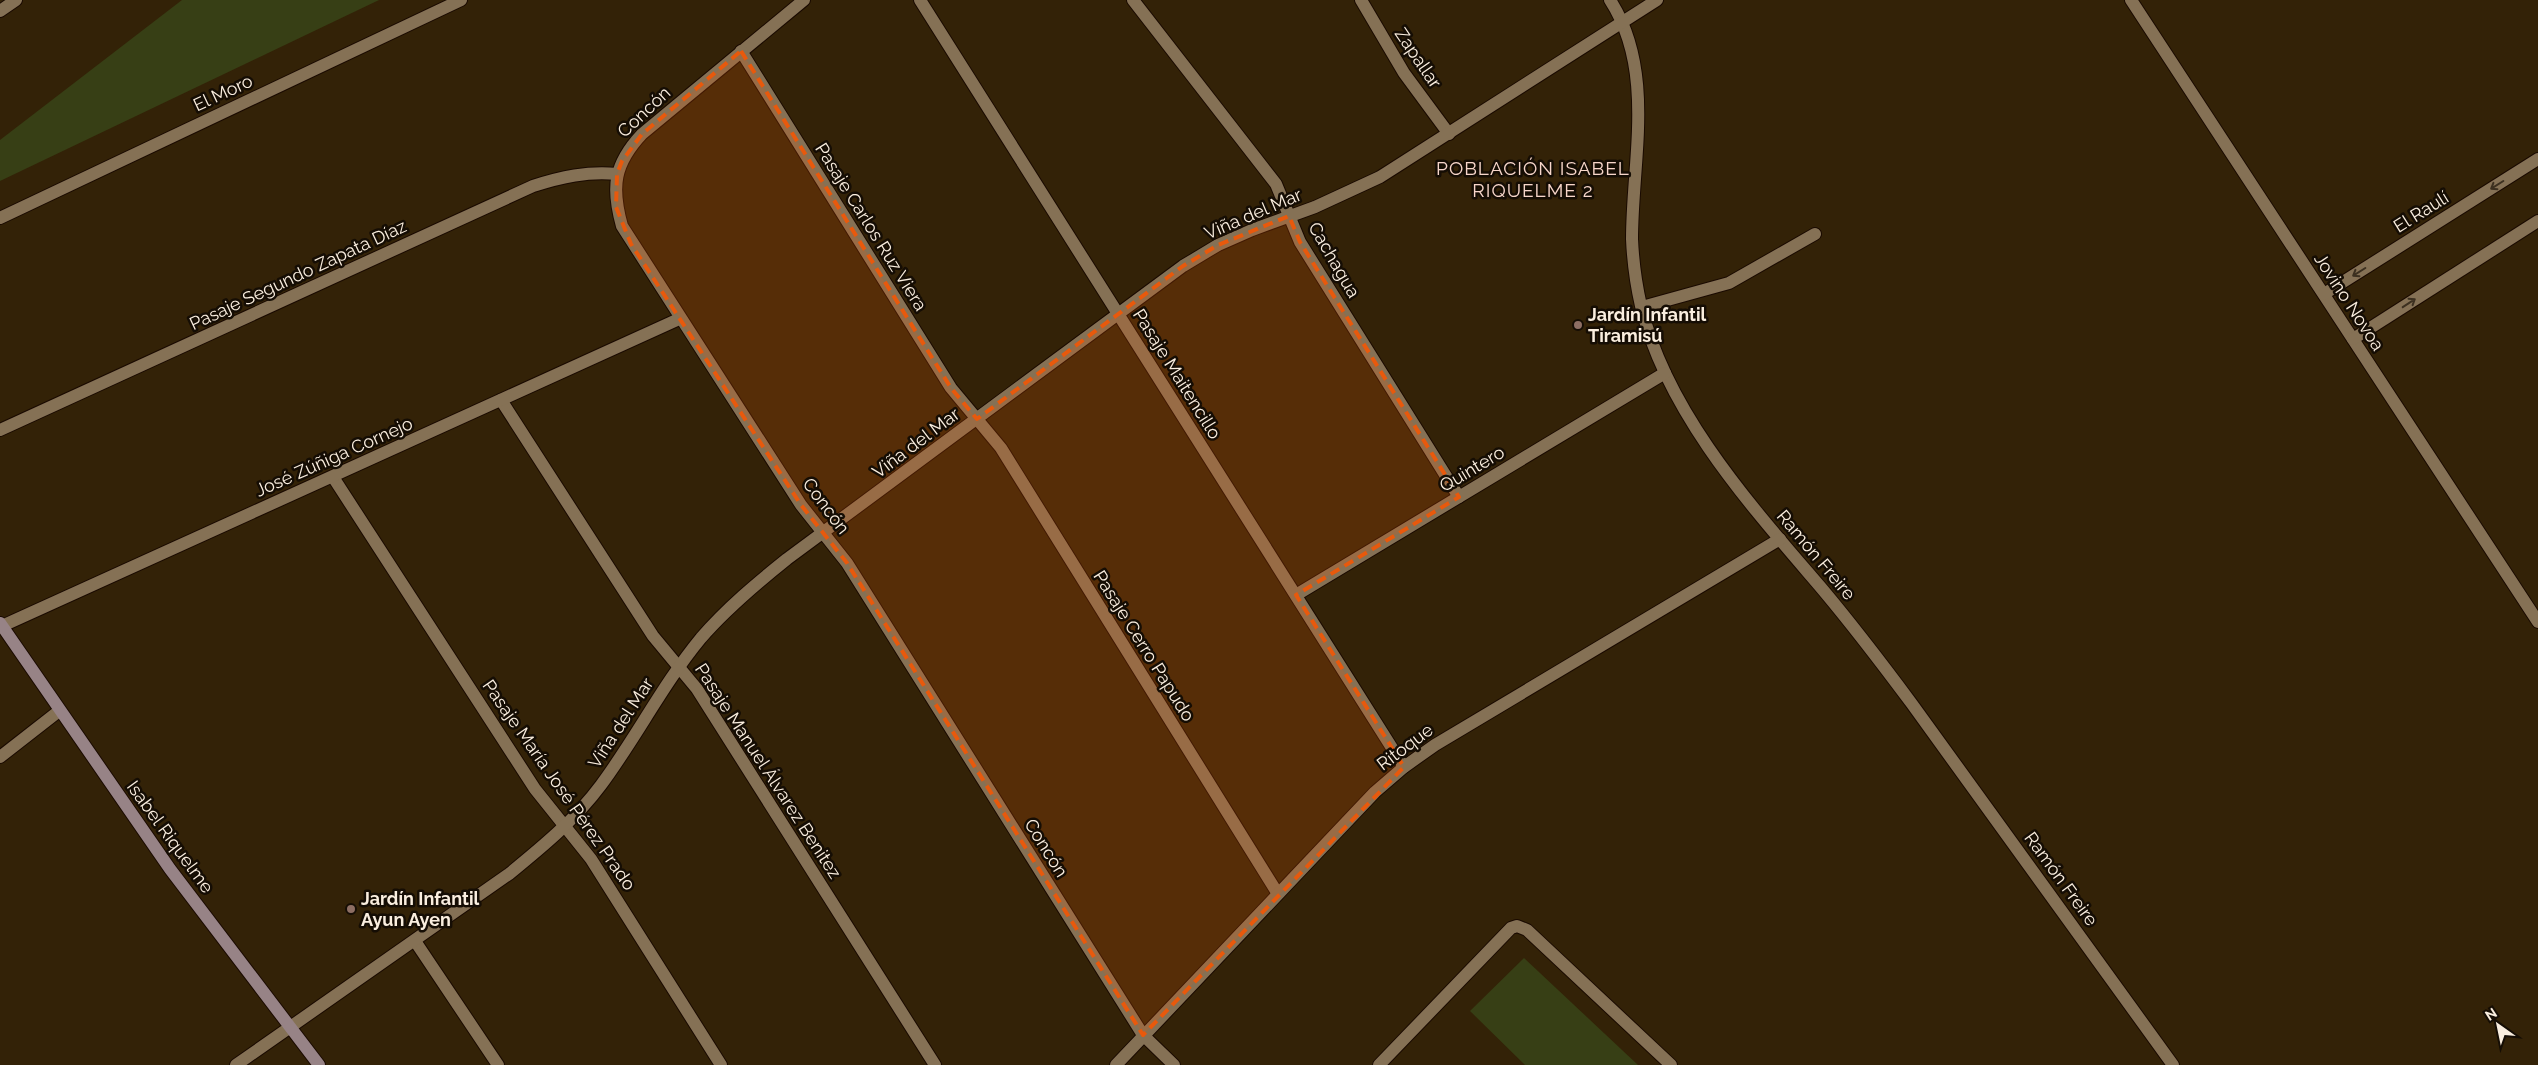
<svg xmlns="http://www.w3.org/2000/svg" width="2538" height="1065" font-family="Raleway,sans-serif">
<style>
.green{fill:#373f15}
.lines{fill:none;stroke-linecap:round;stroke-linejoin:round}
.street-casing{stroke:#1a0a00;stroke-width:14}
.secondary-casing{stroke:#1a0a00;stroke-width:14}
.street{stroke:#857155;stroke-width:12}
.secondary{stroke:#978386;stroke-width:12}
.oneway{stroke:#3c3020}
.marked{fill:#e8590c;fill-opacity:0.2;stroke:#e8590c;stroke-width:4;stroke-dasharray:10 6;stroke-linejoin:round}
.education-dot{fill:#8d6e63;stroke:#150d04;stroke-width:2}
.labels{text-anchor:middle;stroke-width:5;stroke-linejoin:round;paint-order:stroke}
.street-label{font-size:18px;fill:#faeedf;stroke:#150d04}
.poi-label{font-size:18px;font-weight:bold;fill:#faeedf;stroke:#150d04;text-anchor:start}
.neighbourhood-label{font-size:19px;letter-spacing:1px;fill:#f7d6ca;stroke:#150d04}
</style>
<rect width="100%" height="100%" fill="#332207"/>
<g class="green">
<path d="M182,0H379L0,181V140Z"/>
<path d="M1524,958L1638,1065H1525L1470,1011Z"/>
</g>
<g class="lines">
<g class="street-casing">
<g id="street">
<path d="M804,0L642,134C614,164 611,187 622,226L801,505L847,563L1143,1035L1174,1065"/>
<path d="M920,0L1404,767"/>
<path d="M1133,0L1276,184L1300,242L1459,497"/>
<path d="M1361,0L1404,73L1449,134"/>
<path d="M1610,0C1656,71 1632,160 1632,239C1633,262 1636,284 1641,306C1667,414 1753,508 1823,590C1854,627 1883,665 1912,704L2173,1065"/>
<path d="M2131,0L2538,622"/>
<path d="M0,11L16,0"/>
<path d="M741,51L951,388L1001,448L1278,894"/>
<path d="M0,218L461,0"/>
<path d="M2324,294L2538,159"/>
<path d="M1642,307L1729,283L1815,234"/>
<path d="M2353,339L2538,221"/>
<path d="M501,400L653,636L697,689L935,1065"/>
<path d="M0,430L533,186C561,177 588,171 617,174"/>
<path d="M333,477L535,789L591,859L721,1065"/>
<path d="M1296,595L1665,373"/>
<path d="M2,626L679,319"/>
<path d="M0,757L59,711"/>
<path d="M415,941L498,1065"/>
<path d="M236,1065L509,874C542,847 575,820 601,785C636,738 663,684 701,638C727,608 757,583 787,559L1183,266L1218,245L1252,230L1315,207L1380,177L1657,0"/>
<path d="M1116,1065L1375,792L1404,767L1435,745L1780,539"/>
<path d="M1379,1065L1511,928L1517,926L1527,930L1671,1065"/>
</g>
</g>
<g class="secondary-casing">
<path id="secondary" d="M0,623L170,869L319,1065"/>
</g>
<use href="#street" class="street"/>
<use href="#secondary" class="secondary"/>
</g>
<defs><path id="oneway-shaft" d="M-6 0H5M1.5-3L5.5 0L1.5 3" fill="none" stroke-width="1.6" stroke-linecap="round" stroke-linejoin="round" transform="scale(1.25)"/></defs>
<g class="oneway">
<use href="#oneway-shaft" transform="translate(2497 185) rotate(148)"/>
<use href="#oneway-shaft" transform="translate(2359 272) rotate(148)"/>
<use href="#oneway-shaft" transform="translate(2409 303) rotate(-33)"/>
</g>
<path class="marked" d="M741,51L951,388L977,419L1183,266L1218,245L1289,216L1300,242L1459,497L1296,595L1404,767L1143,1035L847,563L801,505L631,244L616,207L617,174L622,161L642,134Z"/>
<g class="education-dot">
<circle cx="1578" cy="325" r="5"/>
<circle cx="351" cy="909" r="5"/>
</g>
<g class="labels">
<g class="street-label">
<text transform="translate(1418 58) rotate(56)" y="6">Zapallar</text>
<text transform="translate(223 93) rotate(-25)" y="6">El Moro</text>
<text transform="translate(644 112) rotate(-43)" y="6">Concón</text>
<text transform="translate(2421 212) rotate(-32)" y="6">El Raulí</text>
<text transform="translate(1253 214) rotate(-23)" y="6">Viña del Mar</text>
<text transform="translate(871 227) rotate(58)" y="6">Pasaje Carlos Ruz Viera</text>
<text transform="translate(1334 260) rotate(60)" y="6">Cachagua</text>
<text transform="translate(298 275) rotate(-25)" y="6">Pasaje Segundo Zapata Díaz</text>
<text transform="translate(2349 302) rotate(57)" y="6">Jovino Novoa</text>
<text transform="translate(1177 374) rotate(58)" y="6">Pasaje Maitencillo</text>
<text transform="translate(916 443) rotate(-37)" y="6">Viña del Mar</text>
<text transform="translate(334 457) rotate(-24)" y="6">José Zúñiga Cornejo</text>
<text transform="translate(1472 469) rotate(-31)" y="6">Quintero</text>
<text transform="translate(826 506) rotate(53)" y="6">Concón</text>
<text transform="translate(1816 555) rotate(50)" y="6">Ramón Freire</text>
<text transform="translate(1144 646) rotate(58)" y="6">Pasaje Cerro Papudo</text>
<text transform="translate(621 723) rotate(-57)" y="6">Viña del Mar</text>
<text transform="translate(1405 747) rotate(-37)" y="6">Ritoque</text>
<text transform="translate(768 771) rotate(57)" y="6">Pasaje Manuel Álvarez Benitez</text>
<text transform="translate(559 785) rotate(55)" y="6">Pasaje María José Pérez Prado</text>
<text transform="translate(170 837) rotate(54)" y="6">Isabel Riquelme</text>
<text transform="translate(1046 848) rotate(58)" y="6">Concón</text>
<text transform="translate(2061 879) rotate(54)" y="6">Ramón Freire</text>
</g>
<g class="poi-label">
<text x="1588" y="321">Jardín Infantil<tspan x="1588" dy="21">Tiramisú</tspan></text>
<text x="361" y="905">Jardín Infantil<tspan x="361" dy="21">Ayun Ayen</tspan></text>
</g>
<g class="neighbourhood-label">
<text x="1533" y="175">POBLACIÓN ISABEL<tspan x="1533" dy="22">RIQUELME 2</tspan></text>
</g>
</g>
<g transform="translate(2498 1025) rotate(327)" stroke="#150d04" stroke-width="4" paint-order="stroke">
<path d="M0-4L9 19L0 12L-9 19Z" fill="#faeedf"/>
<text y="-8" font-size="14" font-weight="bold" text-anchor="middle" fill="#faeedf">N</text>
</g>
</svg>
